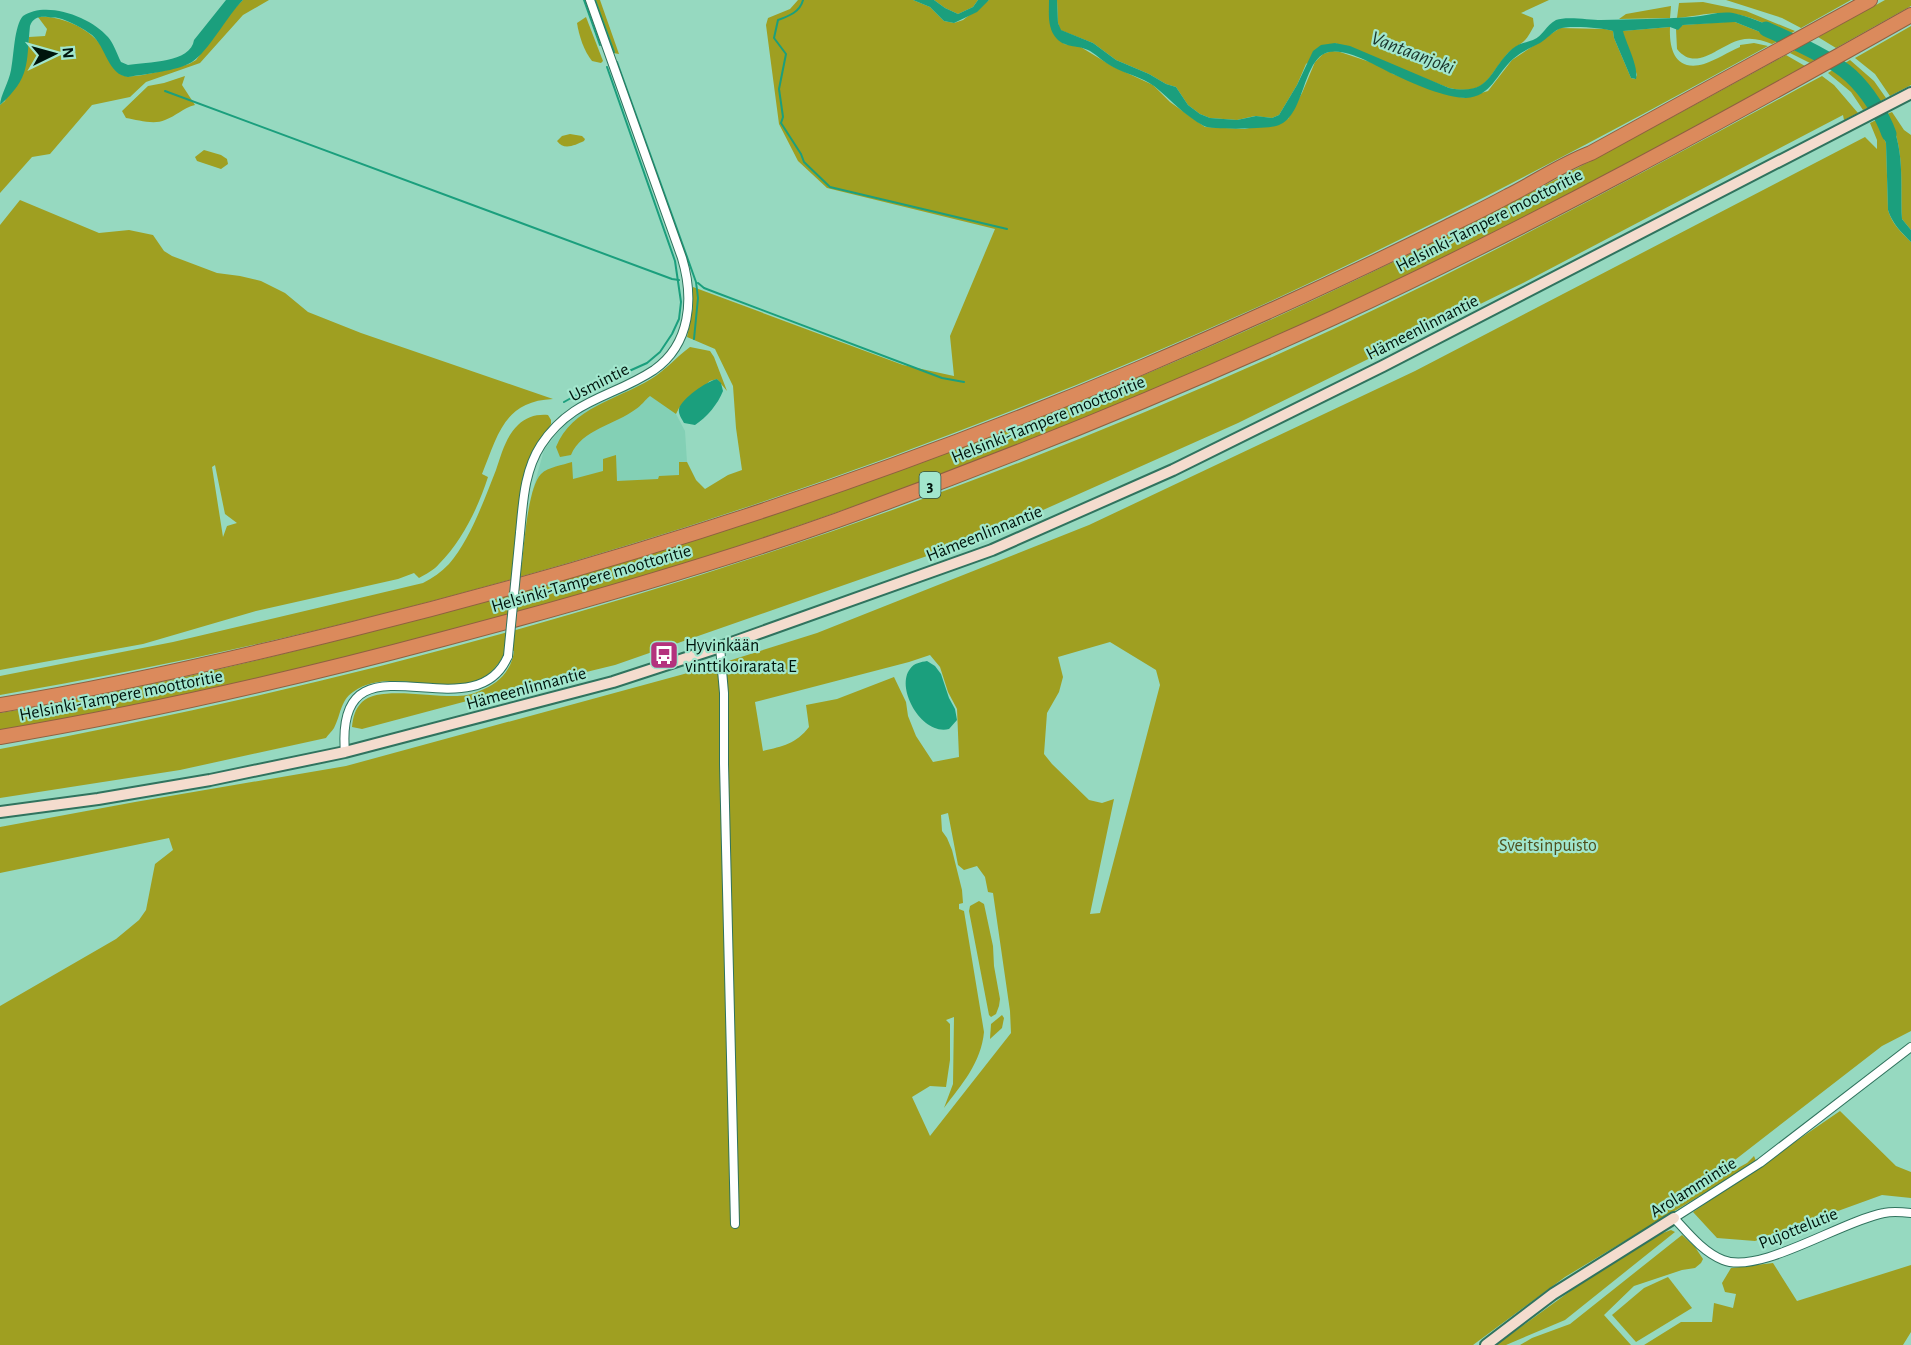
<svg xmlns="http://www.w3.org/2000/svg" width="1911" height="1345" font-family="'Alegreya Sans',sans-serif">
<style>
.built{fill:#83d0b5}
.green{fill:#9f9f21;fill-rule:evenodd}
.water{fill:#1b9f7d}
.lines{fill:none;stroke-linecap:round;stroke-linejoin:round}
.stream{stroke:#1b9f7d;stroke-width:2}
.river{stroke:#1b9f7d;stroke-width:15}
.street-casing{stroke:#30735e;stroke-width:10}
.secondary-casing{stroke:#30735e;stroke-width:14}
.highway-casing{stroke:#8e6140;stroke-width:16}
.street{stroke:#fff;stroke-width:8}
.secondary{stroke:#f4dcce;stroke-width:10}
.highway{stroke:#db8a5c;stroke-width:14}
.street-bridge-casing{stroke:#30735e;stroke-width:10;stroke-linecap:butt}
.street-bridge{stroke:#fff;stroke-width:8}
.labels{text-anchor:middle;stroke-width:4.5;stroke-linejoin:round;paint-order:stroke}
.shield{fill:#a2e6cd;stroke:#315447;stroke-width:1.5}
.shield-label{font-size:16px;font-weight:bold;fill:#00150d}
.street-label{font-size:18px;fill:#00150d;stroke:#a2e6cd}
.poi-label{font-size:18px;fill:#00150d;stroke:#a2e6cd;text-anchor:start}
.park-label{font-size:18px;fill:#4f4f1c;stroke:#a2e6cd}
.water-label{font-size:20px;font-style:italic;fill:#19332a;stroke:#a2e6cd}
</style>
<rect width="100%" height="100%" fill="#96d9c0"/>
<path class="built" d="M674,374L676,414L685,431L687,462L696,480L532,493L544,450L558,432L572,417L597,401L627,389Z"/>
<g class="green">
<path d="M243,0H269L243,15L200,63L146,82L130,97L92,105L50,154L32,157L0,193V105L5,101L28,45L29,37L45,36L47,29L38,17C59,15 87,27 100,44C109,56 110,71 125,76C134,79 178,67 189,64L196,60L231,12Z"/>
<path d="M594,0H600L619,54L613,53Z"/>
<path d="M798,0H913L930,7L944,21L954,23L963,20L989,0H1049V16L1064,44L1079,46L1112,66L1153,85L1170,102L1205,127L1245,129L1288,119L1302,93L1315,62L1323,54L1332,51L1340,52L1376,64L1393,74L1446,94L1464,98L1488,91L1512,60L1560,28L1605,29L1613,31L1614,38L1631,78L1635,79L1637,75L1622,31L1670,27C1669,49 1675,72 1704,64C1716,60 1728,52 1740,47V45L1754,43L1768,46C1601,138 1433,227 1260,306C859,487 434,621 0,695V676L173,642L423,583C433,578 441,572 449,564C470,540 484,500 496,470C501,455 506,436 518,425C526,417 537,414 548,415L551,420V424L528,462L520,495L513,567L522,565C524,545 528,487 541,474C548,467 563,465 572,462L573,479L603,471V459L616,455L617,481L658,479L659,476L679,475V462H687L696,480L705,489L728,475L742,470L736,428L733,386L715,349L687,337L693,308V287L903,365L954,376L950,336L995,229L827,188L798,161L779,124L766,25L768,18L790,9Z"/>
<path d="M934,0H978L973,7L958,14L945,8Z"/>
<path d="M1057,0H1549L1521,13L1533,18L1534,26C1531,31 1528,38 1523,42C1518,46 1513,48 1508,53C1487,77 1487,96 1449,88L1335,43L1306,64L1297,85L1279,115L1272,118L1255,116L1237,120L1210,118L1200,114L1188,105L1176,87L1166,84L1149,74L1116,60L1093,43L1060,30L1058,23Z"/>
<path d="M1726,0H1851L1801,28L1782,18Z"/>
<path d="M1885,0H1911V6L1836,48L1818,37Z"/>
<path d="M1703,2L1746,11L1795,31L1788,35C1767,24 1744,12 1720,13C1706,13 1691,17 1677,18L1679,3Z"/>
<path d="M1671,6L1670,18L1619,19L1626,14Z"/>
<path d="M586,17L603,61L601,63L592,61C584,51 579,36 577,23Z"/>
<path d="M1725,22H1735L1780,40L1772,44C1762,40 1751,37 1740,40C1719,45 1696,73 1677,49L1676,29L1683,25Z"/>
<path d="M1911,26V85L1890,96L1875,74L1855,58Z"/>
<path d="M1797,49L1816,59L1810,63L1790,53Z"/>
<path d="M1786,55L1805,66C1633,163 1457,255 1278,337C1142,398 1003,453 863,503C714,557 561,602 408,641C364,653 320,665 276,675C184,696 92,714 0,731V713C177,683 351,639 524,590C811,509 1091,407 1360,278C1505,209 1645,132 1786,55Z"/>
<path d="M1850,60L1874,81L1886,98L1879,102L1856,73L1845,63Z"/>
<path d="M1834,69L1847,80L1869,107L1863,110L1851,92L1828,73Z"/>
<path d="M185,76L182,85L195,105C183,108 176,116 165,120C154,125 138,120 126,118L122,111L148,86L164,83Z"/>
<path d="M1822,76L1834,85L1858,113L1844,120L1843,115L1521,284L1238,423L987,535L615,665L467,701L362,729L352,727C353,717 355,709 362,702C380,684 441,700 467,695C473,694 479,691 484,689C501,682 512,668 514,651L506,649C504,656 501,660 497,665C462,711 397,661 353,692C340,701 341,715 334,728C332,731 328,735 326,738L180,770L0,798V749C444,667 868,539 1281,353C1466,270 1643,172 1822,76Z"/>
<path d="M1892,112L1904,130L1911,135V230L1902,219C1900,183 1906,147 1887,114Z"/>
<path d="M1876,120L1886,143L1888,210C1892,224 1901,232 1911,242V1031L1882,1046L1691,1194L1747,1163L1754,1156L1756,1161L1751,1165L1565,1277L1473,1345H0V1006L116,939L139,920L146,910L155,864L173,850L169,838L0,873V827L135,802L346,766L706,668L817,633L1089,525L1415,371L1865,137L1877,149V140L1870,123ZM1110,642L1156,670L1160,685L1100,913L1090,914L1114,799L1102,803L1089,800L1052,764L1044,754L1047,713L1059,692L1063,677L1058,657ZM930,655L940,667L948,692L957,709L959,757L933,762L916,736L908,716L906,702L894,677L837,699L806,705L809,727C796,744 783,746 763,751L755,702L909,662ZM948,813L958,865L964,870L977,866L985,877L988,892L993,893L1010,1011L1011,1033L930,1136L912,1097L930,1086L946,1087L950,1060V1024L946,1020L954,1017L953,1084L944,1108C962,1084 981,1063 984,1032L964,911L959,909V904L963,903L962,890L952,850L947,838L942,831L941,815Z"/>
<path d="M570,134L582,136L585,139L584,141C575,145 564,151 557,141L562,136Z"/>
<path d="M204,150L221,155L227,159L228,164L221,169L197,161L195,157Z"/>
<path d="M20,200L99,233L129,230L153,235L164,251L172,256L217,273L240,276L261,281L285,293L308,312L361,333L553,399C504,401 498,435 482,474L488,477C478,508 462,541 439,564C434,570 426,574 419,578L414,573L398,579L256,611L143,644L0,670V225ZM215,465L225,514L237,523L227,526L223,537L212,467Z"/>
<path d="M690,347L710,351L714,357L727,391L717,379L710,381L679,408L676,414L650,396C645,400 641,406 636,409C615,425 582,429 571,455L560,457L556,447C572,407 617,400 651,379C666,370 676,357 690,347Z"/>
<path d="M979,901L984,904L993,946L994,966L1000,999L999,1006L996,1014L991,1017L989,1015L969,911L970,906Z"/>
<path d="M1002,1015L1004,1018L1002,1028L990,1039L991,1024Z"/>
<path d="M1840,1111L1896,1166L1911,1172V1198L1882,1195L1755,1241L1717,1238L1693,1212Z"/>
<path d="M1671,1230L1675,1232L1565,1320L1506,1345H1496L1580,1284L1660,1234Z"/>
<path d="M1682,1235L1695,1247L1703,1259L1701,1263L1695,1268L1682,1270L1634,1286L1604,1315L1631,1345H1520L1532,1338L1570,1324Z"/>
<path d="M1773,1263L1797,1301L1911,1265V1332L1903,1345H1644L1681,1322H1712L1714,1303L1733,1308L1736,1294L1725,1292L1722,1283L1731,1268Z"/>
<path d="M1668,1277L1692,1308L1636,1342L1612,1315L1644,1288Z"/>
</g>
<g class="water">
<path d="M226,0H243C227,16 208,52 192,62C178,71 145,74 128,77C108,75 106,47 92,35C84,29 68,20 58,18C55,17 52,18 48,17C40,16 33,17 30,26C26,64 31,77 0,105C0,96 9,82 11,70C14,56 14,26 23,16C46,0 91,17 108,37C114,44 117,54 121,62L128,65C147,62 191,63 194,40Z"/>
<path d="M913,0H934L945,8L958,14L973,7L978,0H989L977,12L954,23L944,21L930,7Z"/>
<path d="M1049,0H1057L1058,23L1061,30L1093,43L1116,60L1149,74L1166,84L1176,87L1188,105L1200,114L1210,118L1237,120L1256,116L1272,118L1279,115L1297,85L1313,51L1321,45L1335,43L1350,46L1449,88C1491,96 1488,71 1512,49C1519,43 1525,43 1533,40C1543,36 1546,25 1556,20C1566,16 1590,20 1601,20C1632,19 1662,19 1692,17C1706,16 1719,11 1733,13C1752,17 1771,26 1788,35L1780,40L1735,22L1683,25L1678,30L1670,27L1623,31C1626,43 1639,67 1636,79L1631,78L1614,38L1613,31C1603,28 1568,25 1559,29C1552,32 1547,39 1540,43C1531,48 1522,51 1513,59C1497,73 1491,97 1466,98C1446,98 1411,83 1393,74C1376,66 1348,48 1329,52C1301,58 1306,119 1276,126C1266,129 1212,130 1204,126C1185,116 1170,99 1154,86C1142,77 1126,74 1113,67C1105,63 1098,56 1090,51C1080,45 1065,48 1057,39C1047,28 1049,14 1049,0Z"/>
<path d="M1807,43L1827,54L1816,59L1797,49Z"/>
<path d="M1845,63L1856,73L1879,102L1869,107L1847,80L1834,69Z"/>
<path d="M1887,114C1906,147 1900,183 1902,219L1911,230V242C1901,232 1892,223 1888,210L1886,143L1876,120Z"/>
<path d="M717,379L721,383L723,391C718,404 707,417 695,425L684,423C682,419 678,414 679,409C681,399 707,381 717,379Z"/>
<path d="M927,661L935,666L941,674L949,698L955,709L957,720L949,729C922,736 895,688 910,669C914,663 921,662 927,661Z"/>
</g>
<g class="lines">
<g class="stream">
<path d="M584,0L600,45"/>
<path d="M595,0L614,52"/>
<path d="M803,0C800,12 789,16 778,20L774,38L786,54L779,89L783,117L781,123L801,154L804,162L830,187L1007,229"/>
<path d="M617,62L696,282L698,298L694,339"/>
<path d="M165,91L672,279L679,280"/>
<path d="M698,283L704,288L717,293L942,378L964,382"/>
<path d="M564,402L580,393L647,363L660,352L672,334L679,319L681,302L675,261L607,67"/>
</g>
<path class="river" d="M1766,29C1790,40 1832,58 1851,76C1867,91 1882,114 1889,134"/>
<g class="street-casing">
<g id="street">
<path d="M520,533C523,503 524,471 541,445C572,398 612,398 654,370C691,344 694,298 682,258L590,0"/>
<path d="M720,647L724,693V764L735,1224"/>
<path d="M345,752C334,623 473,738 508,656"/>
<path d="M1911,1047L1760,1163L1674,1218C1688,1233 1703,1252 1723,1260C1760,1275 1841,1221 1884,1213C1893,1211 1902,1212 1911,1213"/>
</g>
</g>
<g class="secondary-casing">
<g id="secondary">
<path d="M0,812L98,799L210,780L345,752L613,682L720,647L992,550L1173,470L1383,366L1911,93"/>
<path d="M1486,1345L1553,1294L1674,1218"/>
</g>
</g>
<g class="highway-casing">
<g id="highway">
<path d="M0,705C117,686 233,659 349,630C617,564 884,477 1138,369C1243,324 1346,277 1447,227C1467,217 1488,207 1508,196C1536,182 1562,164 1591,153L1870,0"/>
<path d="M0,737C149,712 297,678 443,639C576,604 709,566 838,520C1007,459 1173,391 1335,317C1532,226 1723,121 1911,15"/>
</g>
</g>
<use href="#street" class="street"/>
<use href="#secondary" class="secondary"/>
<use href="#highway" class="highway"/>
<g class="street-bridge-casing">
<path id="street-bridge" d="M508,656L520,533"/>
</g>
<use href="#street-bridge" class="street-bridge"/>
</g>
<defs>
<g id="bus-square" transform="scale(1.5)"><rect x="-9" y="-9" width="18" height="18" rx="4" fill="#b4327d" stroke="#a2e6cd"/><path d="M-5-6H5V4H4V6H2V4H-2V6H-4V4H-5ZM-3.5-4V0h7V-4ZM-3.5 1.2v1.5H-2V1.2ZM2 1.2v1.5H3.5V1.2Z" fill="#fff"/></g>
</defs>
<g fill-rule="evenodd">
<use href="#bus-square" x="664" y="655"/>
</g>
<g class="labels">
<rect class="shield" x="919.5" y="472" width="21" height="26" rx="4.5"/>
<g class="shield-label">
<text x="930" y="491">3</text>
</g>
<g class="street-label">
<text transform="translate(1489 220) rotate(-27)" y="6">Helsinki-Tampere moottoritie</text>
<text transform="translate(1422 327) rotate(-27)" y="6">Hämeenlinnantie</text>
<text transform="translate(599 382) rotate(-27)" y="6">Usmintie</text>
<text transform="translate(1048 419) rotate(-22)" y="6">Helsinki-Tampere moottoritie</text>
<text transform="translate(984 533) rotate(-22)" y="6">Hämeenlinnantie</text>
<text transform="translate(591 578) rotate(-16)" y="6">Helsinki-Tampere moottoritie</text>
<text transform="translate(526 688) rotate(-15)" y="6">Hämeenlinnantie</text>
<text transform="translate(121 695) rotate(-11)" y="6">Helsinki-Tampere moottoritie</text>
<text transform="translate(1693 1187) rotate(-32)" y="6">Arolammintie</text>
<text transform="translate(1798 1228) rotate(-22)" y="6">Pujottelutie</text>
</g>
<g class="poi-label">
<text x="685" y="651">Hyvinkään<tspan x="685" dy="21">vinttikoirarata E</tspan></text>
</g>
<g class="park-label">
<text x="1548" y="851">Sveitsinpuisto</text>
</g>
<g class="water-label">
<text transform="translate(1413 52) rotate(21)" y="7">Vantaanjoki</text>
</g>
</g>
<g transform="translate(54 54) rotate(85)" stroke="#a2e6cd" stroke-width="4.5" paint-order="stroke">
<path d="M0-4.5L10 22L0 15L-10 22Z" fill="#00150d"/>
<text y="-9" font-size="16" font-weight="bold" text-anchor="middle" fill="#00150d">N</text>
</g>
</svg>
